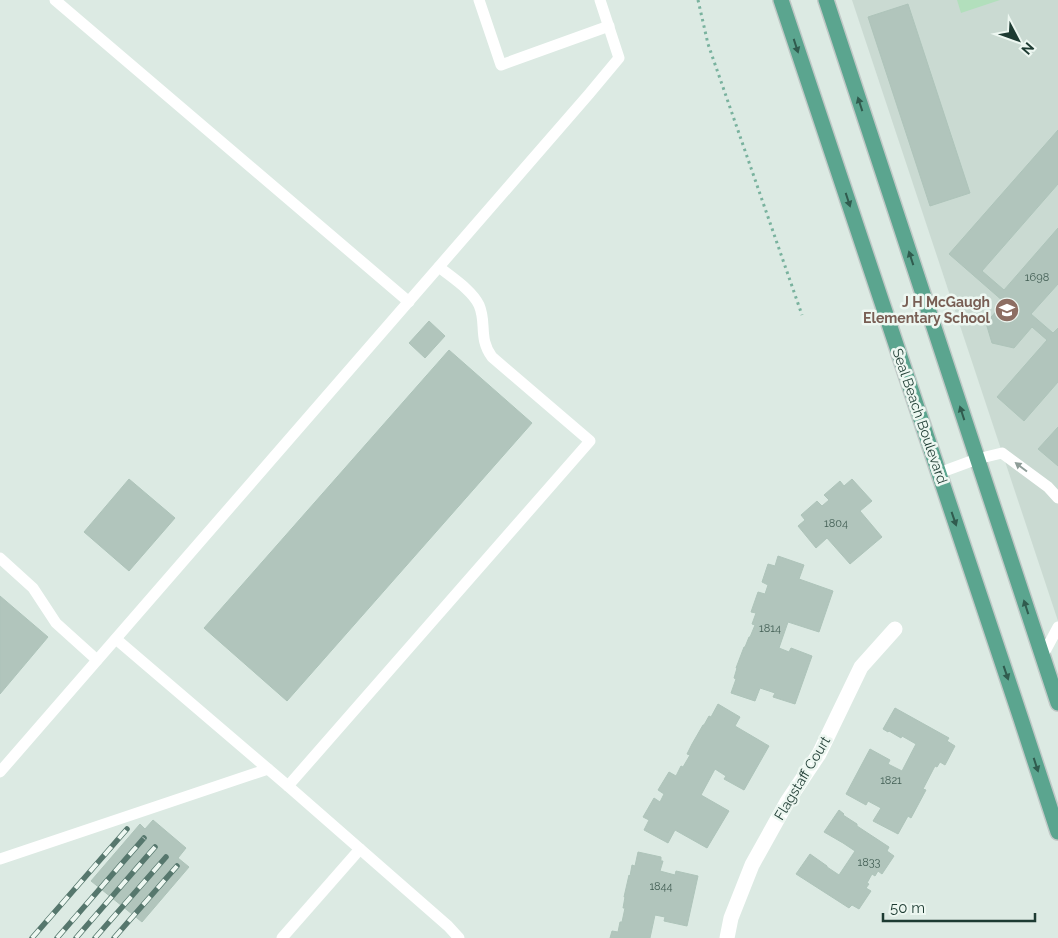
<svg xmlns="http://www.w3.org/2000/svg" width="1058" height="938" font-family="Raleway,sans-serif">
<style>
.built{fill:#cadad2}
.green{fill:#b2dfbc}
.building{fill:#b1c5bc;stroke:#aec4ba}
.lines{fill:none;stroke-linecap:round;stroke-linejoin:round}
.primary-casing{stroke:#c0c8c6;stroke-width:18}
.path{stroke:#79b29e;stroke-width:3;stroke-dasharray:2.5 4;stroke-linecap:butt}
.service{stroke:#fff;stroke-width:11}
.minor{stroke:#fff;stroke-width:15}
.primary{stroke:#5ba58f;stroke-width:15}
.rail-casing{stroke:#56776d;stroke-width:5.5}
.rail{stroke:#edf7f1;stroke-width:4;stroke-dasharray:11;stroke-linecap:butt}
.oneway{fill:#305b4e}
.oneway2{fill:#8e9d98}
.labels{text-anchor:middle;stroke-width:5;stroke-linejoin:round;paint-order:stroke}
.number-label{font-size:11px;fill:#425e54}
.education-label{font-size:14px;font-weight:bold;fill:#785e54;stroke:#edf7f1;text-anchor:end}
.street-label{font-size:14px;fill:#1d3b32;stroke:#edf7f1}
</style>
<rect width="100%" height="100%" fill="#dceae3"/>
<path class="built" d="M852,0H1058V621Z"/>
<path class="green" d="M957,0H1000L961,13Z"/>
<g class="building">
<path d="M908,4L970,193L930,206L868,17Z"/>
<path d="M1058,130V184L982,271L1004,290L1058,228V284L1031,314L1053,333L1058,328V382L1024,421L997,397L1047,340L1032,327L1014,348L992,343L986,323L1004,302L949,254Z"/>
<path d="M429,321L445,336L425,358L409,343Z"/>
<path d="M449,350L532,423L287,701L204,628Z"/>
<path d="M1058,427V466L1038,449Z"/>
<path d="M129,479L175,518L129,571L84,532Z"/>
<path d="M852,479L872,501L860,511L882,537L850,564L827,538L816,548L798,526L805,520L801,515L817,501L822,506L829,500L824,495L840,481L844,486Z"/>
<path d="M778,556L804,565L799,579L833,591L819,632L788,622L779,648L789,652L791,648L812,656L795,704L773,697L775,693L760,688L755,701L731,693L736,679L734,678L737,668H736L744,647H745L749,637H750L755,625L752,624L756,613L751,612L758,592L765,594L768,585L762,582L768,564L775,566Z"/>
<path d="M0,596L48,637L0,694Z"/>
<path d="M718,704L740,717L735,726L769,746L744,790L724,779L726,776L715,769L701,795L729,811L707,848L675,830L668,843L644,830L649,820L643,817L654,798L660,802L664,794L658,790L669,772L676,776L681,766L683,767L690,755L687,754L692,744L703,725H704L709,716L711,717Z"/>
<path d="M895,708L949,738L947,741L955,746L945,765L940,762L937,767L935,766L923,789L926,790L911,818L908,816L898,834L873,821L881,808L868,801L866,805L846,794L870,749L890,760L888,764L902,771L916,744L902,736L901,738L889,731L888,732L883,729Z"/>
<path d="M839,810L844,814L843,815L857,824V826L889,847L887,851L894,856L882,874L878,871L875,876L872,874L867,883L869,884L866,888L871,891L859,909L852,905L849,908L796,874L810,854L827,866V867L839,875L855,851L843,843L824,832Z"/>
<path d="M153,820L186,848L178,858L189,867L142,922L91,881L140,824L145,829Z"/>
<path d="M638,852L661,857V861H663L660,871L675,875L676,871L698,876L687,926L664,921L665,917L655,915L650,938H610L612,931L618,932L620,922H622L625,908H623L625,897H624L629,875L630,876L632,865L635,866Z"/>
</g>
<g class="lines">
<g class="primary-casing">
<g id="primary">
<path d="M781,0L1021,719L1058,832"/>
<path d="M826,0L1058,703"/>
</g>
</g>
<path class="path" d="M698,0L708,44L802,315"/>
<g class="service">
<path d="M55,0L409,302"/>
<path d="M479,0L501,65L609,26"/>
<path d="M939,473L977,459L1002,453L1048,487L1058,498"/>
<path d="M0,558L33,588L56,623L97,660"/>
<path d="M116,639L288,786L448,926L459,938"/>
<path d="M1042,657L1058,627"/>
<path d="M0,772L589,94L619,58L600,0"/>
<path d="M288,786L590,441L492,357C478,338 487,323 479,305C472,290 451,277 439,267"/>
<path d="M0,859L268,769"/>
<path d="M282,938L360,849"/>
</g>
<path class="minor" d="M727,938L731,918L752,865L787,802L819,754L861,667L895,629"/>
<use href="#primary" class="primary"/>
<g class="rail-casing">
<g id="rail">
<path d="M32,938L127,829"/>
<path d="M57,938L144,838"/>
<path d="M76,938L155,847"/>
<path d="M95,938L166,857"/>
<path d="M114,938L177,866"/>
</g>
</g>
<use href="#rail" class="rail"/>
</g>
<defs><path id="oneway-solid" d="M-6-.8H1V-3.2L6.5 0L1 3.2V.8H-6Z" transform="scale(1.25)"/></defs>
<g class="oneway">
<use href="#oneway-solid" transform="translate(796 46) rotate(72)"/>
<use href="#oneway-solid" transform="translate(860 104) rotate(-108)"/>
<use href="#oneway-solid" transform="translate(848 200) rotate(72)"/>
<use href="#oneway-solid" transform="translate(911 258) rotate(-108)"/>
<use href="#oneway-solid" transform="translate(962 413) rotate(-108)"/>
<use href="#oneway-solid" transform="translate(954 519) rotate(71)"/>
<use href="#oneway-solid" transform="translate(1026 607) rotate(-108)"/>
<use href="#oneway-solid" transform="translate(1006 673) rotate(71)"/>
<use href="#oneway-solid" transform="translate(1036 765) rotate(72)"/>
</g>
<use class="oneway2" href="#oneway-solid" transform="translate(1021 467) rotate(-143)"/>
<defs>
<g id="school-disc" transform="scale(1.25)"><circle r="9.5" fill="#8d6e63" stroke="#edf7f1"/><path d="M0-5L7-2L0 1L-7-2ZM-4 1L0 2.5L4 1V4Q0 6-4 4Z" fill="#fff"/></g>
</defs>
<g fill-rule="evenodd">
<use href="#school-disc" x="1007" y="310"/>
</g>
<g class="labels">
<g class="number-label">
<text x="1037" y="281">1698</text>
<text x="836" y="527">1804</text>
<text x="770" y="632">1814</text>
<text x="891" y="784">1821</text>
<text x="869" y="866">1833</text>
<text x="661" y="890">1844</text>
</g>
<g class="education-label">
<text x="990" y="307">J H McGaugh<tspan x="990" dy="16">Elementary School</tspan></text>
</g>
<g class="street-label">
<text transform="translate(920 416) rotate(71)" y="5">Seal Beach Boulevard</text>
<text transform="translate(802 778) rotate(-59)" y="5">Flagstaff Court</text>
</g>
</g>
<g transform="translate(1018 40) rotate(131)" stroke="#edf7f1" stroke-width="4" paint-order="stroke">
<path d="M0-4L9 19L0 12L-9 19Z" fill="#1d3b32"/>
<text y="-8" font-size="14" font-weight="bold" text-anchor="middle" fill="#1d3b32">N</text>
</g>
<path d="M883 913v8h152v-8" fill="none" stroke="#1d3b32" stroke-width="2.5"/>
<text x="890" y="913" font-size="15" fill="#1d3b32" stroke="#edf7f1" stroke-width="4" paint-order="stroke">50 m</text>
</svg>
